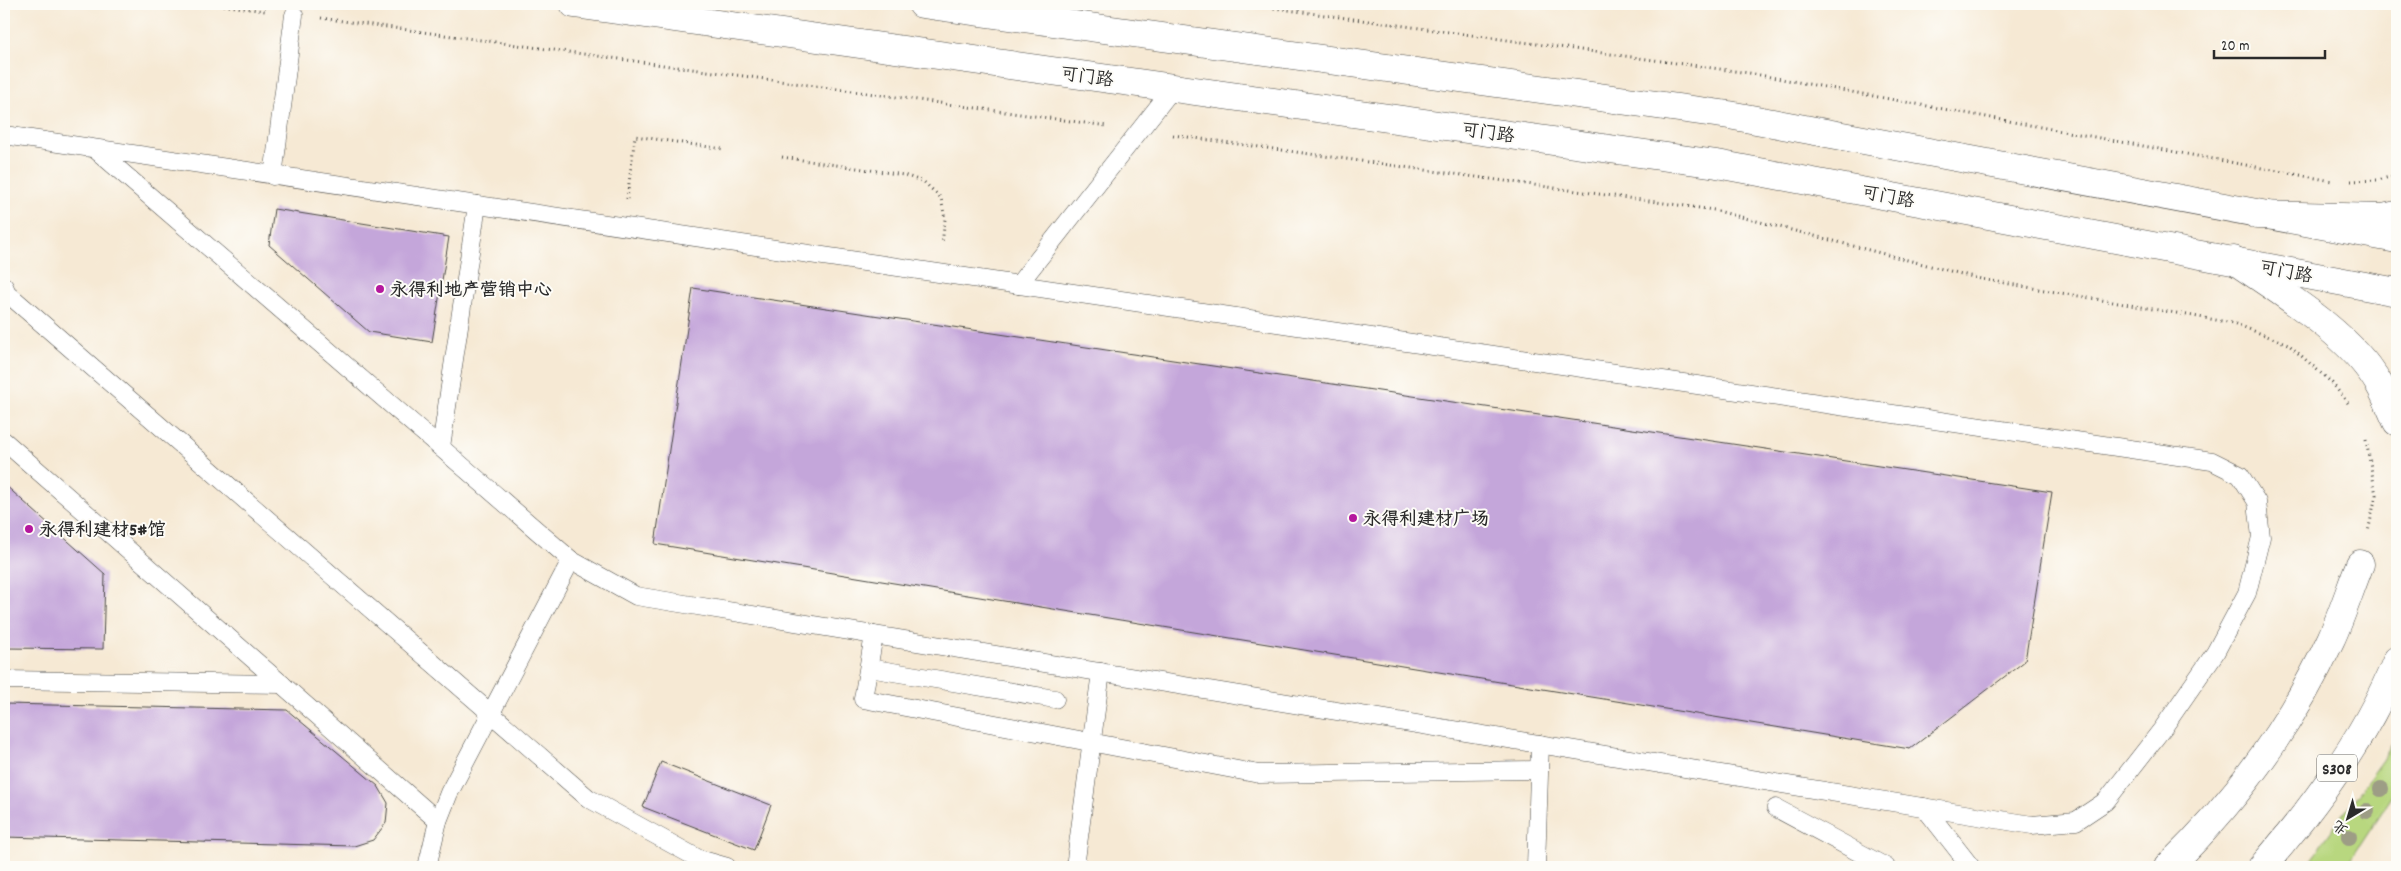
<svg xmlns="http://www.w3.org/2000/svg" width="2401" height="871" font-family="Dekko,'LXGW WenKai TC',sans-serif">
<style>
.green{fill:#b8d77f;stroke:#728155}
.building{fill:#c4a6da}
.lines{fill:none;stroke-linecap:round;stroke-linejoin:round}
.service-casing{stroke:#494844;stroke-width:19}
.tertiary-casing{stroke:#494844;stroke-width:29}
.secondary-casing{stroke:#494844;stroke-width:29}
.primary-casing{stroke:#494844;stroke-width:29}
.path{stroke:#494844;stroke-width:3;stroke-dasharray:1 4;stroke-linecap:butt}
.service{stroke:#fff;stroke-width:18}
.tertiary{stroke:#fff;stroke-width:28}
.secondary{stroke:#fff;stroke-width:28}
.primary{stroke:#fff;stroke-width:28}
.tree{fill:#9d9d85}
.poi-dot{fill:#b5179e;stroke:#fdfcf7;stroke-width:2}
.labels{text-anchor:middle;stroke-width:4;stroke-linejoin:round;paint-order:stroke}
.shield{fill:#fdfcf7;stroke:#6a6a68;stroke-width:1}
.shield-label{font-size:16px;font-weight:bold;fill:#2b2b2b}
.street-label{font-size:18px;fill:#2b2b2b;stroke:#fdfcf7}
.poi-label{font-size:18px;font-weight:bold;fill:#2b2b2b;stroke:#fdfcf7;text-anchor:start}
</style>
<rect width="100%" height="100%" fill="#fdfcf7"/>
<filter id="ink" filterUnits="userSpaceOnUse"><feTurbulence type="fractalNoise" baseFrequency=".02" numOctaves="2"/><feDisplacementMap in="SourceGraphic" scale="10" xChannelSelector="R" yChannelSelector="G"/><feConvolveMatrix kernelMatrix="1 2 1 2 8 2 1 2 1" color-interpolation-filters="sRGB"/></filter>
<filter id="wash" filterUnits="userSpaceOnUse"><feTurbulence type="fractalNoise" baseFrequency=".0096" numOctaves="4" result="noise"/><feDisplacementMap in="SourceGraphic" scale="20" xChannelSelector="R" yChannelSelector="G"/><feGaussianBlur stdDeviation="1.12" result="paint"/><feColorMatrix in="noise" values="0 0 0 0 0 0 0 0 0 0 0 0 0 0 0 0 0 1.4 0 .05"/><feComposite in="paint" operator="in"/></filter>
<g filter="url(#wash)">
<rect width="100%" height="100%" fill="#f6e9d4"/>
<path class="green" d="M2397,735V789L2346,867H2305L2383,760Z"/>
<g id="blocks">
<g class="building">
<path d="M274,209L449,237L432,342L369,332L269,245Z"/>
<path d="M693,288L2052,492L2025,661L1910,749L655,544Z"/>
<path d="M4,484L105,574L103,649L4,648Z"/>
<path d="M4,704L287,710L378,786L388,803L386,823L373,840L354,846L4,837Z"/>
<path d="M661,762L771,805L754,850L643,807Z"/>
</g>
</g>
</g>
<g filter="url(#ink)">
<use href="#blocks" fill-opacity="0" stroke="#494844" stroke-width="1"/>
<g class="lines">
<g class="service-casing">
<g id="service">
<path d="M4,135L2212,461L2240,475L2257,502L2261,537L2247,593L2215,653L2163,728L2106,801L2076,821L2032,825L636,596L571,560L95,149"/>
<path d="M273,176L294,15"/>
<path d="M1018,285L1173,88"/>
<path d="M4,286L7,293L588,798L699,859L727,867"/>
<path d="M4,441L438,821"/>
<path d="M441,447L477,205"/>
<path d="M874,635L863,699L1259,774L1539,770"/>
<path d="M869,668L1055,699"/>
<path d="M4,680L282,684"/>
<path d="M1924,807L1971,867"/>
<path d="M1776,808L1886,867"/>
<path d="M427,867L438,821L449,793L571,560"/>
<path d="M1075,867L1101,672"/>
<path d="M1536,867L1540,744"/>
</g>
</g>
<g class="tertiary-casing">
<path id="tertiary" d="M2168,867C2236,801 2291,726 2331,639C2342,615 2350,589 2360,564"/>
</g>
<g class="secondary-casing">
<g id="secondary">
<path d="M574,4L1717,164L2397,292"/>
<path d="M922,4L1729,115L2397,239"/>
</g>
</g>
<g class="primary-casing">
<g id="primary">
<path d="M2257,215L2383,218L2397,215"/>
<path d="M2234,260C2280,292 2351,334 2379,384C2386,396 2391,409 2397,422"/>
<path d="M2262,867C2315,806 2367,736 2397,660"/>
</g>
</g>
<g class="path">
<path d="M214,4L265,11"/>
<path d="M1244,4L1749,73L2332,181"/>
<path d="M321,18L1107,126"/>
<path d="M1173,135L1714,210L1981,279L2233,323L2288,344L2332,383L2348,403"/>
<path d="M782,157L904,175L924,182L941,198L945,219L942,244"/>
<path d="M2351,181L2378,180L2397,175"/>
<path d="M627,199L635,136L723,149"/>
<path d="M2366,440L2376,495L2368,532"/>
</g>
<use href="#service" class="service"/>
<use href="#tertiary" class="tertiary"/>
<use href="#secondary" class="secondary"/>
<use href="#primary" class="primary"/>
</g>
<g class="tree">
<circle cx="2381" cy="789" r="8"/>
<circle cx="2367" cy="811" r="8"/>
<circle cx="2349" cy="837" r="8"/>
</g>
</g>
<g class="poi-dot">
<circle cx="380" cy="289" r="5"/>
<circle cx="1353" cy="518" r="5"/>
<circle cx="29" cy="529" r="5"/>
</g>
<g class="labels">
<rect class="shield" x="2317" y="754.5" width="40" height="27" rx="4"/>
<g class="shield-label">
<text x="2337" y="774">S308</text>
</g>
<g class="street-label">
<text transform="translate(1087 76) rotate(8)" y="6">可门路</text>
<text transform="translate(1488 132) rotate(8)" y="6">可门路</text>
<text transform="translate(1888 196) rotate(11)" y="6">可门路</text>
<text transform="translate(2286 271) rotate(11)" y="6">可门路</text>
</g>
<g class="poi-label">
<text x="390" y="295">永得利地产营销中心</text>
<text x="1363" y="524">永得利建材广场</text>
<text x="39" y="535">永得利建材5#馆</text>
</g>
</g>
<rect width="2401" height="871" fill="none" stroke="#fdfcf7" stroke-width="20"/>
<g transform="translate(2348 818) rotate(218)" stroke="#fdfcf7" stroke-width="4" paint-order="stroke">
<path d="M0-4L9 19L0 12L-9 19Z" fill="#2b2b2b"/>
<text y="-8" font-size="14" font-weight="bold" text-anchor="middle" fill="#2b2b2b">北</text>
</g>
<path d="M2214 50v8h111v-8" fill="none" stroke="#2b2b2b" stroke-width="2.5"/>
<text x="2221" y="50" font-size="15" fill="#2b2b2b" stroke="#fdfcf7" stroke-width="4" paint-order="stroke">20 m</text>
</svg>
